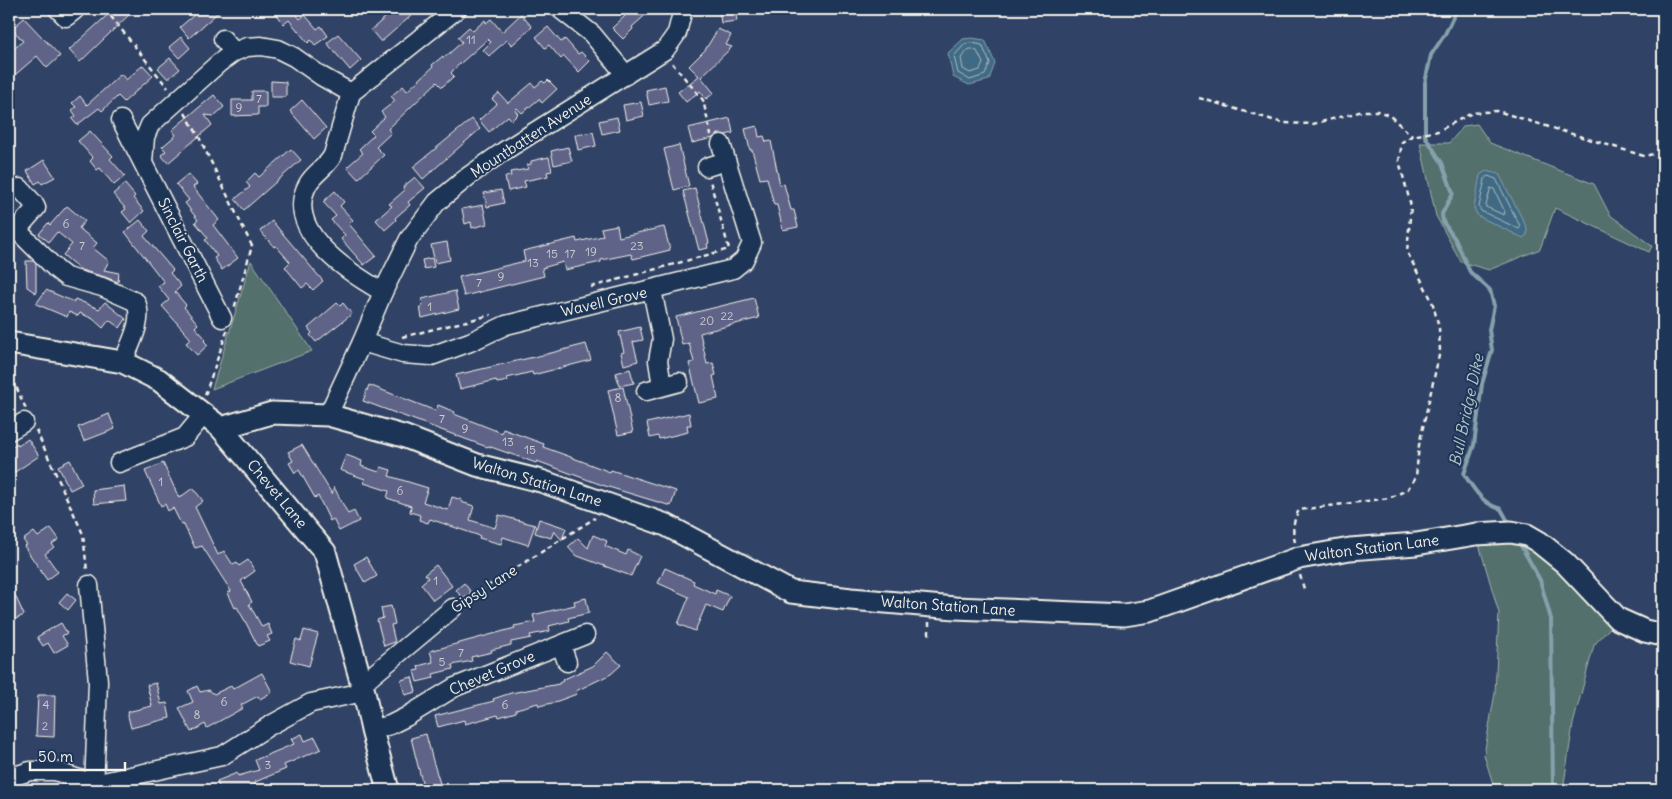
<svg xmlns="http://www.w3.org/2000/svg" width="1672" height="799" font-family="Delius,sans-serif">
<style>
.green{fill:#526f6d;stroke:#a3b0aa}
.water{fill:#3f6b84;stroke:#87a1ac}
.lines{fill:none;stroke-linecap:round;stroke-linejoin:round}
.shore{stroke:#acbbc0;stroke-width:1}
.stream{stroke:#87a1ac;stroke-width:4}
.building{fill:#5e6388;stroke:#f4f1e8}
.minor-casing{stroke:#f4f1e8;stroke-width:21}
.major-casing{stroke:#f4f1e8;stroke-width:25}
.path{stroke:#f4f1e8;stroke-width:2.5;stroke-dasharray:5 4;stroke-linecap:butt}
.minor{stroke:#1d3557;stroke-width:18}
.major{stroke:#1d3557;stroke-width:21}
.labels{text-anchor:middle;stroke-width:4;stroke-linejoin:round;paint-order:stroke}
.number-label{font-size:12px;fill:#ceced0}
.street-label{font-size:15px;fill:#f4f1e8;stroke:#1d3557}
.water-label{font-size:16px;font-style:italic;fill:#b5c2c5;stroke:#1d3557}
</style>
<rect width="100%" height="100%" fill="#304366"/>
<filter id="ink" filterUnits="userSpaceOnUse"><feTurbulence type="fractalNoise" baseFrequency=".02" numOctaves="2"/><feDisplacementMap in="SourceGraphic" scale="10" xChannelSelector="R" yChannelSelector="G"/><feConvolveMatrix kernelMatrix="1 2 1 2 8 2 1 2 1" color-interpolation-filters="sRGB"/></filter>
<g filter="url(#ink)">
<g class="green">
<path d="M1477,124L1490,143L1594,184L1610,215L1652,246L1649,252L1555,208L1540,249L1489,270L1461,262L1436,216L1420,143H1449L1464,126Z"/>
<path d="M251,261L312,351L212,389Z"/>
<path d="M1511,532L1618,619L1594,645L1573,724L1563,790H1495L1484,755L1495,693L1499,613L1476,534Z"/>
</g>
<g class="water">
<path d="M972,38L985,40L995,63L989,80L969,85L953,77L948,53L963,39Z"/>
<path d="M1486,171L1499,174L1527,228V235L1523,238L1478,216L1474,208L1480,175Z"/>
</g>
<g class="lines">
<g class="shore">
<path d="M972,43L982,45L990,63L985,75L970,80L958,73L954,56L965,44Z"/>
<path d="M972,49L977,51L983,63L980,70L970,73L963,69L961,58L968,50Z"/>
<path d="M1488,176L1496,179L1520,226L1519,229L1481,211L1479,207L1485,179Z"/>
<path d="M1491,188L1494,189L1505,212L1504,215L1486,207Z"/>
</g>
<g class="stream">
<path d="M1457,9L1445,34L1431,55L1425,83V136L1442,163L1453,193L1442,214L1443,222L1455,239L1470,272L1490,290L1494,306L1489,330L1492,350L1482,384L1474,445L1464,474C1474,489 1482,504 1501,509L1510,525"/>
<path d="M1519,542L1540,580L1551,619L1553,790"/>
</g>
</g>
<g class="building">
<path d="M114,9H135L80,62L69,50Z"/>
<path d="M201,9H222L189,38L180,27Z"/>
<path d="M273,9H292L300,19L305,15L317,29L321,26L328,36L315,45L311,40L308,43L289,20L284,24Z"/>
<path d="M395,9H419L381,42L371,30Z"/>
<path d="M628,9H652L632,27L633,29L623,39L612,28L625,16L623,14Z"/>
<path d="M719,9H735L737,21L721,23Z"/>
<path d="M521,14L532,27L512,45L507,40L489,56L483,50L491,42L488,39L454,69L451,73L454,76L442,87L437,82L388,129L391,133L376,147L384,155L358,179L347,167L363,153L359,149L374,135L370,131L385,117L381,112L395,101L391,96L403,86L407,91L433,67L432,65L443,56L444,58L462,42L458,37L469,27L473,31L485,20L486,23L491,19L502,32Z"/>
<path d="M24,18L60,56L47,68L37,56L9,80V53L23,41L12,29Z"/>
<path d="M548,27L561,42L565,39L578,54L581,52L590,61L579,72L564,56L561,59L549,45L545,48L536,37Z"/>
<path d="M718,29L731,35L726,45L732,47L701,77L714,93L706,99L700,91L686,102L678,92L699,76L689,66L705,50Z"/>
<path d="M338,34L361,60L350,70L327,43Z"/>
<path d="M181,37L190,48L179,58L169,47Z"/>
<path d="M170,58L180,69L168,79L158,68Z"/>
<path d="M143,65L153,76L124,102L118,96L102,111L99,108L77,125L72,119L76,116L72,110L76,107L72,103L80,96L87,105L121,74L126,80Z"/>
<path d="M548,80L557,89L542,103L539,99L522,113L517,108L515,110L518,114L512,120L508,116L489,132L479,120L497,104L492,99L499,93L508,103L532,83L535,87L542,81L545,83Z"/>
<path d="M271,81L286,82V97H271Z"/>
<path d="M665,86L668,101L649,105L646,90Z"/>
<path d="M252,91H266V107H258V115L232,116V100H252Z"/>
<path d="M214,95L224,107L214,116L205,115L212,125L168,163L161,155L166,151L162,147L176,135L172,130Z"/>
<path d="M302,100L326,128L314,139L290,111Z"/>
<path d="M641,102L644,116L626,120L623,105Z"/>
<path d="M617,117L620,130L602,134L599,121Z"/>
<path d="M730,118L733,133L726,135L718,134L713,138L692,143L688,128Z"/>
<path d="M472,119L480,129L423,179L413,167Z"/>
<path d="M757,126L759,137L764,136L766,142L771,141L780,185L784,184L791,210H794L798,227L783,230L777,205H774L767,178L760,179L752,150H750L745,129Z"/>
<path d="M90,131L113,156L110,159L125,176L114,185L100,168L97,170L90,161L93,158L78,141Z"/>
<path d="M593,132L596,146L578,150L575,135Z"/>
<path d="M679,145L689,186L674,190L664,149Z"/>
<path d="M568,147L572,161L554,165L551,151Z"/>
<path d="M291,149L301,160L244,210L235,199L250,187L246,182L255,173L259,177Z"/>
<path d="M549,157L552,171L547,172L548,176L524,181L526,187L508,191L505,177L511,176L510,172L528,169L527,165L531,164V161Z"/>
<path d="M44,160L55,177L42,184L40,181L35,184L27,171Z"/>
<path d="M188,174L197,184L193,187L219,220L213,225L238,258L222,270L214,258L217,256L205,240L208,238L195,222L198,220L185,203L189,200L176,184Z"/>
<path d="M415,177L425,188L408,202L410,205L395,218L396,220L385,230L376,220L392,206L389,204L405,190L403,187Z"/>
<path d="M125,184L135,196L133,198L144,211L131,223L122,212L126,209L113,194Z"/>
<path d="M695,188L709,243L707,244L708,248L699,250L683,191Z"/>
<path d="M501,190L504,203L487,207L484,193Z"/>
<path d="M335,191L344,202L340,206L353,220L349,224L376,256L364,265L341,239L345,235L331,220L336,216L323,202Z"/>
<path d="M483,205L487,224L472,228L471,222L465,224L462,209Z"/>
<path d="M67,206L85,221L79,228L97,243L93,248L109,261L104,270L119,273L118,282L105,277L81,270L63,255L72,244L57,232L49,242L39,234L48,223L50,225Z"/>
<path d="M140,220L149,231L144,236L173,270L170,273L181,286L175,292L186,305L184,307L198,324L195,327L206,339L204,341L208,345L197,355L186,343L191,339L162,306L169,300L158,286L164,282L125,232Z"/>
<path d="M272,221L323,281L313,290L307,284L302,288L285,267L290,262L276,246L274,247L260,231Z"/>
<path d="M617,225L619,237L664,227L670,250L633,259L631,254L601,260V262L565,270L563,262L542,268L544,276L464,296L459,277L525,261L523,251L576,238L577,242L603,236L601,228Z"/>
<path d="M447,242L450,260L435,263L431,245Z"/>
<path d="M432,258L434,267L424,269L422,260Z"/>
<path d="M26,261H33L36,264V293L27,287Z"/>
<path d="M46,290L74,302L75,299L99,309L105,302L126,319L120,328L109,320L103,328L93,319L80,313L78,316L69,312L67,317L36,304Z"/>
<path d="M455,291L459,309L422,318L420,307L423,306L422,299Z"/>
<path d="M754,298L759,318L700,333L707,364L713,363L716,375L713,376L718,399L699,403L689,363L694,362L689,343L682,345L676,317Z"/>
<path d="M337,303L340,306L343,303L352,314L316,342L310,335L312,333L308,328Z"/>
<path d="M640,327L643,340L633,342L638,361L624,365L621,353L624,352L619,332Z"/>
<path d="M586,344L591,360L533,375L532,372L507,378L508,381L497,383L496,380L460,389L456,375L551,353Z"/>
<path d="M630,369L634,383L619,386L616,373Z"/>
<path d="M369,385L436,411L438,405L455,412L454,414L502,433L503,429L544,444L543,447L568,456L610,472L611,470L676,491L671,506L602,485L537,461L536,463L488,446L487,447L363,401Z"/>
<path d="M623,387L633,432L618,435L608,390Z"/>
<path d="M689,413L691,425H687L688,432L659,439L658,436L650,438L647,423Z"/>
<path d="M109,414L115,429L84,441L78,427Z"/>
<path d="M28,439L39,456L9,476V449L17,443L18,446Z"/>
<path d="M302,445L332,494L334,487L348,514L354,511L359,521L339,531L333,519L330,521L318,496L315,498L299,470L295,473L289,463L293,461L288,452Z"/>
<path d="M346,455L362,461L361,466L379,472L381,467L391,470L389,476L428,488L423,502L448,510L452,497L462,500L461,502L474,506L470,520L495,528L499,515L535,525L528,545L503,537L501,544L479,538L480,536L430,519L428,523L419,520L420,515L410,512L411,506L387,498L389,491L364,483L365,479L340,470Z"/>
<path d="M70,460L82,484L70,490L58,466Z"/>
<path d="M163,463L179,498L193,488L203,501L195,507L218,555L224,551L233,565L237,563L239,566L248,560L255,571L241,581L252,602L249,604L262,627L268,624L272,634L267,636L270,641L258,646L245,621L237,607L235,608L228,593L231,591L202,546L195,548L183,523L181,524L173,508L168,511L165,504L161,506L145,471Z"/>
<path d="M124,486L126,501L94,504L93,490Z"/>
<path d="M539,519L566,528L562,540L554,531L551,538L535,533Z"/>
<path d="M51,528L59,539L52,544L54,547L45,554L58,572L47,580L24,546L27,545L23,540L34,532L38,537Z"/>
<path d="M593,535L607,541L605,546L626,555L628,550L640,556L631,576L575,555L568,547L578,538L588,548Z"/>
<path d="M366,557L377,576L365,583L354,564Z"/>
<path d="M436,565L452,586L433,600L421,584L428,578L425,574Z"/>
<path d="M665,568L694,581L693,584L715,594L716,590L730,596L723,612L706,605L695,631L678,624L689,597L658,583Z"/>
<path d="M9,582L24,615L9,622Z"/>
<path d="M464,583L471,592L463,599L456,590Z"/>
<path d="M67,593L76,600L68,610L59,602Z"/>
<path d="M586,598L589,613L568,618L569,621L549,626L550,631L530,635L531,638L511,642V645L491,650L492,652L471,657L472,661L452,665L453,669L433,674L434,678L417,682L414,671L419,670L418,666L433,662L430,651L515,628L514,626L535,622L533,615L575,605L574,601Z"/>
<path d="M391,606L395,624L391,625L395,642L384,646L377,620L383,618L381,608Z"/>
<path d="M61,623L67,633L62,636L68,645L54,653L48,643L43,646L37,637Z"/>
<path d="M304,630L318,634L309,666L290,661L296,639L301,641Z"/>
<path d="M607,652L621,665L611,674L576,691L577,694L552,703L539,706L538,703L516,709V712L499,717L498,715L465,724L464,720L438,727L435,716L494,701L493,699L511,693L559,684V683L563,681L562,680L593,666Z"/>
<path d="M262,673L272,692L260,699L258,696L241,705L243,708L207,728L205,724L191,732L179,708L193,702L188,691L197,686L200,692L209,690L214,694L231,686L233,689Z"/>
<path d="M412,677L416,692L405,695L401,680Z"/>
<path d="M156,683L161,704L167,703L170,718L131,728L127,712L152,706L147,685Z"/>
<path d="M38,695H55L54,737L36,736Z"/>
<path d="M302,734L305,741L315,737L321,749L284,765L286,769L255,782V785L236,790H220L217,781L237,773L238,776L259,770L255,760L294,744L291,739Z"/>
<path d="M426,734L433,761L442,790H424L411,738Z"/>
</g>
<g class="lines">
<g class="minor-casing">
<g id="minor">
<path d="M58,9L66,17L76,9"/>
<path d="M560,9L592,34L626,75"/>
<path d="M223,39L234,52"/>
<path d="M121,120L222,318"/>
<path d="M143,162L145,137L150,125L219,63L234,52L247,47L261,46L278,49L294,57L321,76L351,93"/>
<path d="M707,167L726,161"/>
<path d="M20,188L34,204L36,208L21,225L20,233L57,270L66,277L102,287L136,302C144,321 130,344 123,362"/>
<path d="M652,290L662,339L658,361L662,386"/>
<path d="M383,292C349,273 282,230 308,184C314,173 327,167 333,155L351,93L457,9"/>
<path d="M362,342L403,354L431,356L470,342L506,325L733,269L744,260L752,243L721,144"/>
<path d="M646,391L679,382"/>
<path d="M328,415L362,342L383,292L409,239L437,202L470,175L504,151L665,50L677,33L683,9"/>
<path d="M9,431L24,422"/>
<path d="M119,463L185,437L204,414"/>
<path d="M89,585L98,681L94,790"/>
<path d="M561,645L567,662"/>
<path d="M362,684L453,608"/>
<path d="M372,730L390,725L406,717L455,687L585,635"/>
<path d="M9,778L30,771H55L94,784L222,756L269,726L311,703L364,692"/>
</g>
</g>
<g class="major-casing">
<g id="major">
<path d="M9,343L123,362L159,380L221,428L325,552L364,692L372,730L388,790"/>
<path d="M221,428L272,413L328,415L403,436L477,465L541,481L666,525L791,592L851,599L955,608L1124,615L1150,611L1299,558L1350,549L1416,544L1476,534L1511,532L1527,535L1539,542L1565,563L1618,619L1645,631L1663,635"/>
</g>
</g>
<g class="path">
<path d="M105,9L168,88"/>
<path d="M672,63L703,100L711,135"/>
<path d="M1199,98L1283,123L1313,124L1363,111H1377L1389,115L1412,136"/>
<path d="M185,113L198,135L252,246L234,309"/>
<path d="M591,287L729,249L710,181"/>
<path d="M402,337L491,315"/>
<path d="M9,371L26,409"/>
<path d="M205,395L227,331"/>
<path d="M36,430L83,534L87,571"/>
<path d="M1295,542C1292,530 1293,521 1299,510L1389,498L1407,490L1416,477L1419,445L1440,351L1439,327L1432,301L1407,252L1411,206L1399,161L1402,142L1412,136L1438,131L1472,113L1497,111L1644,156L1663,152"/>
<path d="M1300,575L1304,589"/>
<path d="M464,601L595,518"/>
<path d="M929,635V622"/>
</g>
<use href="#minor" class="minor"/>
<use href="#major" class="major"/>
</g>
</g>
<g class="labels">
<g class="number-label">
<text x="471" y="44">11</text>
<text x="259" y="103">7</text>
<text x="239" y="112">9</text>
<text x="66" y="228">6</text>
<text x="82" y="250">7</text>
<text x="637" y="250">23</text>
<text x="591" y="256">19</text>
<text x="552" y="258">15</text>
<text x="570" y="258">17</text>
<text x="533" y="267">13</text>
<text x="501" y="281">9</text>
<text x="479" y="287">7</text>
<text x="430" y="311">1</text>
<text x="727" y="320">22</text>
<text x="707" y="325">20</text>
<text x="618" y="402">8</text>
<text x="442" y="423">7</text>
<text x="465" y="433">9</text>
<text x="508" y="446">13</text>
<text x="530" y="454">15</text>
<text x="161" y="486">1</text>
<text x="400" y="495">6</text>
<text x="436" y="585">1</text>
<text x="461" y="657">7</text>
<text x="442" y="666">5</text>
<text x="224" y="706">6</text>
<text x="46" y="709">4</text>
<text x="505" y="709">6</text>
<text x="197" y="719">8</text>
<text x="45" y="730">2</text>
<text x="268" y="769">3</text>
</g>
<g class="street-label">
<text transform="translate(531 136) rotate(-33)" y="5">Mountbatten Avenue</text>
<text transform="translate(183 240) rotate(63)" y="5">Sinclair Garth</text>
<text transform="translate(604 302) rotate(-13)" y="5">Wavell Grove</text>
<text transform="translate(537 482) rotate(17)" y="5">Walton Station Lane</text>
<text transform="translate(277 494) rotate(50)" y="5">Chevet Lane</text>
<text transform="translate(1372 548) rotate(-7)" y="5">Walton Station Lane</text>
<text transform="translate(484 589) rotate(-33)" y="5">Gipsy Lane</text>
<text transform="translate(948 606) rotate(4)" y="5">Walton Station Lane</text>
<text transform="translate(492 673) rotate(-23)" y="5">Chevet Grove</text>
</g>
<g class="water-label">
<text transform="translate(1466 410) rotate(-78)" y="6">Bull Bridge Dike</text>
</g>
</g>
<rect width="1672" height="799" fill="none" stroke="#1d3557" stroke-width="30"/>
<rect x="15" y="15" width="1642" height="769" fill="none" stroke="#f4f1e8" stroke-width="2" filter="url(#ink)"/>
<path d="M30 762v8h95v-8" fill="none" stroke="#f4f1e8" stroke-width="2.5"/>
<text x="38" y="762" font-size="15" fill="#f4f1e8" stroke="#1d3557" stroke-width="4" paint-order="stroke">50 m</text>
</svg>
